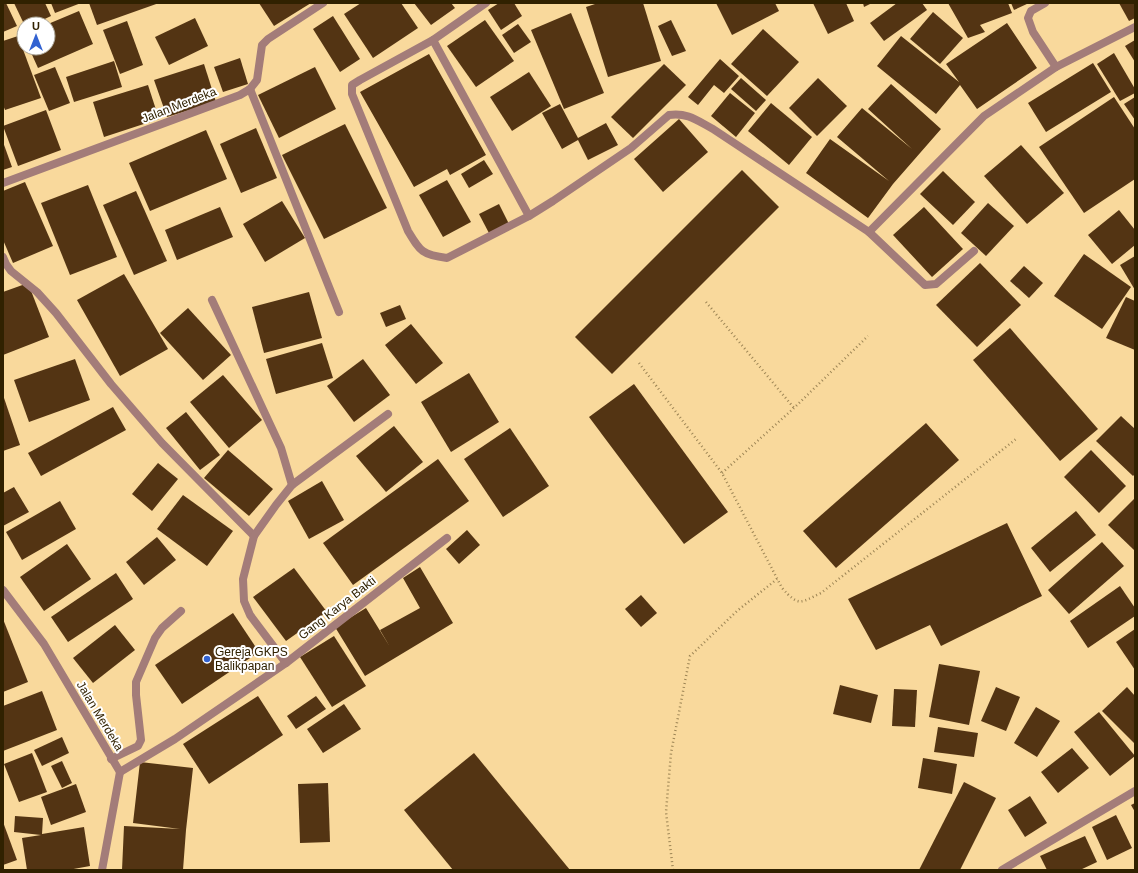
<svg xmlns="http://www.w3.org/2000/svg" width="1138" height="873" font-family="Helvetica,sans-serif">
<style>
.building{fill:#533413}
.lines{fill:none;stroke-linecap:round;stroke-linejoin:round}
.path{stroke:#9d8555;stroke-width:2.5;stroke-dasharray:1 3;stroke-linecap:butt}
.lane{stroke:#a37c79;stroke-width:8}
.street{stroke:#a37c79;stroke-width:8}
.poi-dot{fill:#3262d1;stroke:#fff;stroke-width:1.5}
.labels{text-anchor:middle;stroke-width:4;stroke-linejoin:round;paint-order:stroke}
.street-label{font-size:12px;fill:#302100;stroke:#fff}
.poi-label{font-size:12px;fill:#302100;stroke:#fff;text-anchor:start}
</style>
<rect width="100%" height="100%" fill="#f9d99c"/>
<g class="building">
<path d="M3,3H6L17,26L3,32Z"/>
<path d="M14,3H45L51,16L34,24H24Z"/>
<path d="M51,3H81L55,13Z"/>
<path d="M89,3H159L97,25Z"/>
<path d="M259,3H311L274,26Z"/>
<path d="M361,3H401L418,28L373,58L344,14Z"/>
<path d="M414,3H451L455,8L431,25Z"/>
<path d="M499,3H514L522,16L501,30L488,10Z"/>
<path d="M598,3H643L661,61L608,77L586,7Z"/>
<path d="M716,3H775L779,11L732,35Z"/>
<path d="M813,3H846L854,21L828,34Z"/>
<path d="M863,3H872L864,7Z"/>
<path d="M897,3H922L927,10L884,41L870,23Z"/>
<path d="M948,3H1008L1012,13L980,25L985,32L968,38Z"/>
<path d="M1011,3H1029L1014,10Z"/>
<path d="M1119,3H1135V18L1129,21Z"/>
<path d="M79,11L93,44L38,68L29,48H48V24Z"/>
<path d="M933,12L963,38L940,64L910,39Z"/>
<path d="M571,13L604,93L564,109L531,30Z"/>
<path d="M333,16L360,59L340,72L313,29Z"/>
<path d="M195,18L208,46L169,65L155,37Z"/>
<path d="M485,20L514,61L476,87L447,46Z"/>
<path d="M671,20L686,51L672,56L658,26Z"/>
<path d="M127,21L143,65L120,74L103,30Z"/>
<path d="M1007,23L1037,68L977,109L960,85L936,114L877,66L901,36L959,82L946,64Z"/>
<path d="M518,24L531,42L514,53L502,35Z"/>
<path d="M763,29L799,62L767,96L731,64Z"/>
<path d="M18,36L41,98L5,110L3,105V41Z"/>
<path d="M1135,40V62L1125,46Z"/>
<path d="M1114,53L1135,89V93L1120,101L1097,64Z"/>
<path d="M429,54L486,155L450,175L447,169L414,187L360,92Z"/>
<path d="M240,58L248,84L223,92L214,67Z"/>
<path d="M720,59L739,76L724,93L714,85L698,105L688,97Z"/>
<path d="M114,61L122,87L74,102L66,77Z"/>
<path d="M1093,63L1111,92L1046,132L1028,103Z"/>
<path d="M204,64L216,102L167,117L154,80Z"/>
<path d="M664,64L686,85L633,138L611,117Z"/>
<path d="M55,67L70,103L49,111L34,75Z"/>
<path d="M315,67L336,109L279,138L258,95Z"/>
<path d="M529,72L551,106L512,131L490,97Z"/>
<path d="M741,78L766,100L756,111L731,89Z"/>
<path d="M818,78L847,106L817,136L789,108Z"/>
<path d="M891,84L941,129L893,184L868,218L806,173L830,139L889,181L837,137L862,108L912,149L868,109Z"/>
<path d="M148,85L159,119L104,137L93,102Z"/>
<path d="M730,93L755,113L736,137L711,116Z"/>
<path d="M1114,97L1135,129V179L1084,213L1039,147Z"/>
<path d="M1135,97V120L1124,104Z"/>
<path d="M771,103L812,137L789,165L748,131Z"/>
<path d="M560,104L578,138L606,123L618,145L588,160L578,140L562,149L542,113Z"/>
<path d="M46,110L61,150L18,166L3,126Z"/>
<path d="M679,119L708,152L663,192L634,159Z"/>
<path d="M345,124L387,208L324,239L282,155Z"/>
<path d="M256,128L277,178L241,193L220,144Z"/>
<path d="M206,130L227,179L150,211L129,163Z"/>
<path d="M3,142L12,167L3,170Z"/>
<path d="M1021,145L1064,193L1027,224L984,176Z"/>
<path d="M484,160L493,174L469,188L461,174Z"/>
<path d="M742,170L779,207L612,374L575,337Z"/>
<path d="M943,171L975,202L953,225L920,194Z"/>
<path d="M447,180L471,222L443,237L419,195Z"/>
<path d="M25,182L53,246L13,263L3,240V191Z"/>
<path d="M88,185L117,257L70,275L41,203Z"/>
<path d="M136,191L167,261L134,275L103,205Z"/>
<path d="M282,201L305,238L265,262L243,224Z"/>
<path d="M988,203L1014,226L986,256L961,233Z"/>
<path d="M499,204L509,224L490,235L479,214Z"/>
<path d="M220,207L233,237L177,260L165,230Z"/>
<path d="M924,207L963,249L932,277L893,235Z"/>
<path d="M1119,210L1135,230V245L1112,264L1088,235Z"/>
<path d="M1084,254L1131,287L1102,329L1054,296Z"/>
<path d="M1135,256V290L1120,265Z"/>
<path d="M980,263L1021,305L977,347L936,305Z"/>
<path d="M1024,266L1043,283L1029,298L1010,281Z"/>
<path d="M124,274L168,349L120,376L77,300Z"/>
<path d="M28,283L49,337L3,355V292Z"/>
<path d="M309,292L322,338L264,353L252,307Z"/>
<path d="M1126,297L1135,301V350L1106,338Z"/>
<path d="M400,305L406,319L386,327L380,313Z"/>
<path d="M188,308L231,355L203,380L160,333Z"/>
<path d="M411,324L443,363L416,384L385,345Z"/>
<path d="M1010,328L1098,429L1060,461L973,360Z"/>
<path d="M322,343L333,378L276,394L266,359Z"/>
<path d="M75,359L90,400L29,422L14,380Z"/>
<path d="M363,359L390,395L354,422L327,386Z"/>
<path d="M469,373L499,422L451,452L421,402Z"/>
<path d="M223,375L262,420L229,448L190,402Z"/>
<path d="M634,384L728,512L684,544L589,417Z"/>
<path d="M3,395L20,445L3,451Z"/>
<path d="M113,407L126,430L41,476L28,453Z"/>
<path d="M186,412L220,455L200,470L166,428Z"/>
<path d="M1121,416L1135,429V474L1133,476L1096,441Z"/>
<path d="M926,423L959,460L836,568L803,531Z"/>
<path d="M394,426L423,462L386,492L356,456Z"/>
<path d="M510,428L549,486L503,517L464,459Z"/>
<path d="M228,450L273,489L249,516L204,478Z"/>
<path d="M1091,450L1126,486L1099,513L1064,477Z"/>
<path d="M438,459L469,501L353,585L323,543Z"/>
<path d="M158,463L178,479L152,511L132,494Z"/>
<path d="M322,481L344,520L309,539L288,501Z"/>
<path d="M14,487L29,512L3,526V493Z"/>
<path d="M183,495L233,531L207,566L157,529Z"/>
<path d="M1135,498V549L1134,550L1108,525Z"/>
<path d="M60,501L76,529L22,560L6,532Z"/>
<path d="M1076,511L1096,535L1050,572L1031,548Z"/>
<path d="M1007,523L1042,596L941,646L930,625L876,650L848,599Z"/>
<path d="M467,530L480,545L459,564L446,549Z"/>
<path d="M157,537L176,560L144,585L126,562Z"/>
<path d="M1102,542L1124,566L1069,614L1048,590Z"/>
<path d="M67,544L91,579L44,611L20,577Z"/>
<path d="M420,567L453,623L365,676L335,627L366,608L390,647L380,630L420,608L403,578Z"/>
<path d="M294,568L327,612L286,641L253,597Z"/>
<path d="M116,573L133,599L68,642L51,617Z"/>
<path d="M1120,586L1135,608V616L1088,648L1070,621Z"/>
<path d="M641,595L657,613L641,627L625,609Z"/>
<path d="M233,613L259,652L182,704L155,665Z"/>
<path d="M3,619L28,682L3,692Z"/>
<path d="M115,625L135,650L93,683L73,658Z"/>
<path d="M1135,629V670L1116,642Z"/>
<path d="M334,636L366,686L332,707L300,657Z"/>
<path d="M939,664L980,671L969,725L929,717Z"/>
<path d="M840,685L878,695L871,723L833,714Z"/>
<path d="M996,687L1020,697L1006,731L981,721Z"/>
<path d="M1127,687L1135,696V744L1102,711Z"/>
<path d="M894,689L917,690L915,727L892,726Z"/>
<path d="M42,691L57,730L3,751V706Z"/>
<path d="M258,696L283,735L209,784L183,744Z"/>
<path d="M316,696L326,709L296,729L287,716Z"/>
<path d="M344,704L361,729L323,753L307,729Z"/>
<path d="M1036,707L1060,721L1037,757L1014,743Z"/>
<path d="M1099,712L1135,756L1110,776L1074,732Z"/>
<path d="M938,727L978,733L974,757L934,752Z"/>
<path d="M62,737L69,753L42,766L34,750Z"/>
<path d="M1072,748L1089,768L1058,793L1041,772Z"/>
<path d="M32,753L47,792L19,802L4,764Z"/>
<path d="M474,753L570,870H453L404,810Z"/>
<path d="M923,758L957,764L952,794L918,788Z"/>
<path d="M62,761L72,783L62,788L51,766Z"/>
<path d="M140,762L193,768L186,830L183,870H122L124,826L180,829L133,823Z"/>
<path d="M964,782L996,798L960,870H919Z"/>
<path d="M328,783L330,842L300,843L298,784Z"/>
<path d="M76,784L86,812L51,825L41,797Z"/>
<path d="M1030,796L1047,823L1025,837L1008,810Z"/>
<path d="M1135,803V812L1131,805Z"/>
<path d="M1116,815L1132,848L1107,860L1092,827Z"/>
<path d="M15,816L43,818L42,834L84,827L90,866L68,870H27L22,838L41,835L14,832Z"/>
<path d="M3,822L17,860L3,865Z"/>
<path d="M1085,836L1097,862L1080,870H1047L1040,856Z"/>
</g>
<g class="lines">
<g class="path">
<path d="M706,302L794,408"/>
<path d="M639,363L722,473L782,588C799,607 800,603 821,593L1016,439"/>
<path d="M722,473L794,408L868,336"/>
<path d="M673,870L666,812L671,753L690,656L737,611L777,579"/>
</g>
<g class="lane">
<path d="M869,232L925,285L936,284L974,251"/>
<path d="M111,759L138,746L141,740L136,695V682L155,638L162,628L181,611"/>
</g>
<g class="street">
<path d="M486,3L433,40L360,80L352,85V94L408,231C420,251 422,255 447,258L529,216L553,201L631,148L669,115C687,112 698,121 713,129L869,232L984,116L1056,67L1135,27"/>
<path d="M1045,3L1031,11L1028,18L1033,32L1056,67"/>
<path d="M433,40L529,216"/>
<path d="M250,89L339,312"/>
<path d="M3,183L240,95L250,89L257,80L262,45L268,39L323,3"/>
<path d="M3,257L6,264L11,271L37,292L56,313L111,384L162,443L254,536"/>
<path d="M212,300L281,448L292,485"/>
<path d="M3,590L44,644L120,772L102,870"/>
<path d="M286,663L250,615L244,601L243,579L254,536L276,505L292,485L388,414"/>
<path d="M120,772L175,739L286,663L447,538"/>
<path d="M1002,870L1135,791"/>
</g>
</g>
<circle class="poi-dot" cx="207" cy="659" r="4"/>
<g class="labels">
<g class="street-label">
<text transform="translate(179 105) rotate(-21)" y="4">Jalan Merdeka</text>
<text transform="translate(337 608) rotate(-38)" y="4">Gang Karya Bakti</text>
<text transform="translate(100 716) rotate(59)" y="4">Jalan Merdeka</text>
</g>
<g class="poi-label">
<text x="215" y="656">Gereja GKPS<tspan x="215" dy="14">Balikpapan</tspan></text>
</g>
</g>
<rect width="1138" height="873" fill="none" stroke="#302100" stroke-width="8"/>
<g transform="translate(36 36)"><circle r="19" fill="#ffffff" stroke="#aca699"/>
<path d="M0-3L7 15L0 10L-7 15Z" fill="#3262d1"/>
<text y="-6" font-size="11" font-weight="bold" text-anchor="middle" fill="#302100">U</text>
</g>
</svg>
